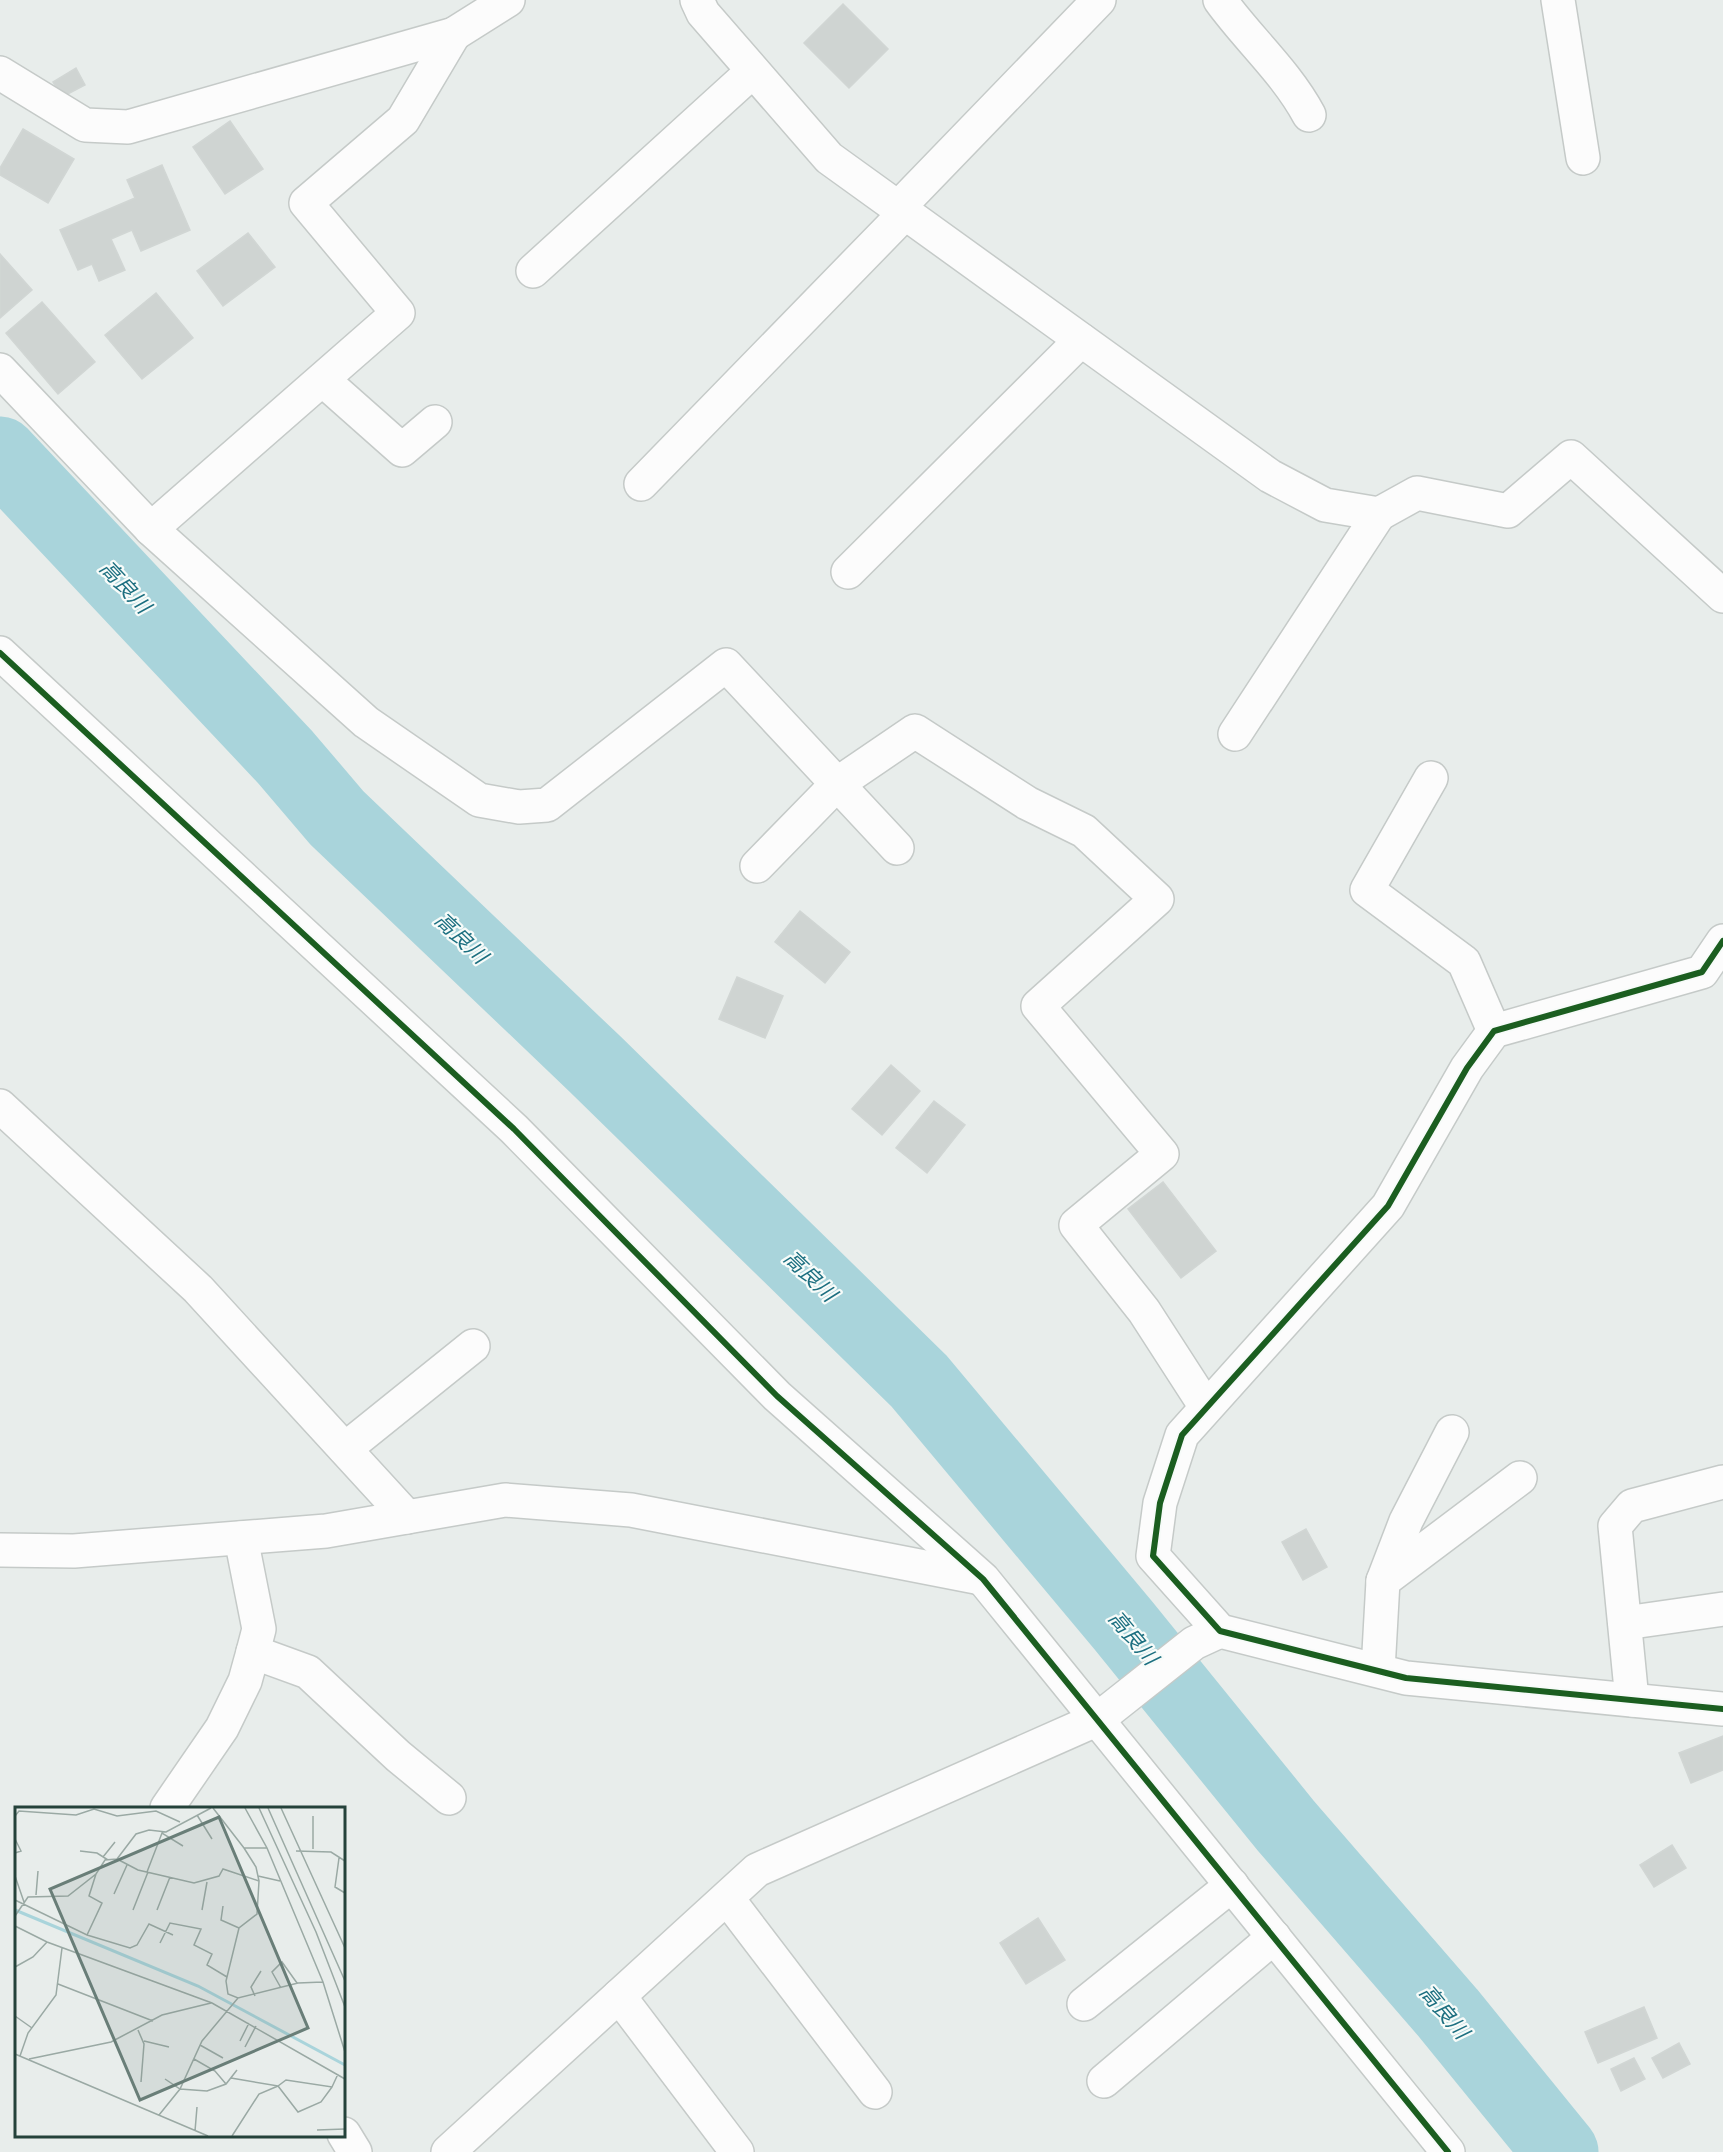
<svg xmlns="http://www.w3.org/2000/svg" width="1723" height="2152" font-family="'Nunito Sans','Noto Sans JP',sans-serif">
<style>
.lines{fill:none;stroke-linecap:round;stroke-linejoin:round}
.river{stroke:#a9d4db;stroke-width:75}
.building{fill:#cfd4d2;stroke:#d1d6d4;stroke-width:1.5}
.minor-casing{stroke:#c5cac8;stroke-width:36}
.minor{stroke:#fcfcfc;stroke-width:33}
.cycleway-casing{stroke:#f7fbf9;stroke-width:10}
.cycleway{stroke:#1b5e20;stroke-width:6}
.labels{text-anchor:middle;stroke-width:4.5;stroke-linejoin:round;paint-order:stroke}
.water-label{font-size:21px;font-style:italic;fill:#1c6f80;stroke:#f7fbf9}
.inset-river{fill:none;stroke:#a9d4db;stroke-width:3}
.inset-road{fill:none;stroke:#9aa9a4;stroke-width:1.5}
.view{fill:#697e78;fill-opacity:0.15;stroke:#697e78;stroke-width:3}
.inset-edge{fill:none;stroke:#24423a;stroke-width:3}
</style>
<rect width="100%" height="100%" fill="#e8edeb"/>
<g class="lines">
<path class="river" d="M0,454L285,757L337,818L595,1064L919,1381L1123,1625L1286,1826L1448,2013L1561,2152"/>
</g>
<g class="building">
<path d="M843,4L888,49L849,88L804,43Z"/>
<path d="M76,68L85,85L62,97L53,82Z"/>
<path d="M230,121L263,169L225,194L193,147Z"/>
<path d="M23,129L74,159L48,203L0,175V168Z"/>
<path d="M162,165L190,230L141,251L132,230L111,239L125,270L99,281L92,264L78,270L60,230L135,198L127,180Z"/>
<path d="M248,233L275,267L223,306L197,271Z"/>
<path d="M0,254L32,290L0,318Z"/>
<path d="M156,293L193,338L142,379L105,335Z"/>
<path d="M42,302L95,362L58,394L6,333Z"/>
<path d="M800,911L850,952L825,983L775,942Z"/>
<path d="M737,977L783,996L765,1038L719,1019Z"/>
<path d="M891,1065L920,1091L882,1135L852,1109Z"/>
<path d="M934,1101L965,1125L927,1173L896,1148Z"/>
<path d="M1163,1182L1216,1251L1181,1278L1128,1209Z"/>
<path d="M1306,1529L1327,1567L1303,1580L1282,1542Z"/>
<path d="M1723,1736V1770L1691,1783L1679,1753Z"/>
<path d="M1672,1845L1686,1868L1654,1887L1640,1865Z"/>
<path d="M1038,1918L1065,1960L1026,1984L1000,1943Z"/>
<path d="M1644,2007L1657,2038L1598,2063L1585,2032Z"/>
<path d="M1679,2043L1690,2064L1663,2078L1652,2058Z"/>
<path d="M1634,2058L1645,2079L1621,2091L1611,2069Z"/>
</g>
<g class="lines">
<g class="minor-casing">
<g id="minor">
<path d="M697,0L703,13L829,158L1270,476L1325,505L1379,514L1417,493L1508,511L1571,457L1723,596"/>
<path d="M1220,0C1248,39 1286,72 1309,115"/>
<path d="M1558,0L1583,158"/>
<path d="M0,73L85,125L128,127L454,34L508,0"/>
<path d="M898,208L1099,0"/>
<path d="M533,271L753,71"/>
<path d="M0,370L151,529L398,313L306,203L403,120L454,34"/>
<path d="M323,380L402,450L435,422"/>
<path d="M641,484L905,213"/>
<path d="M151,529L366,722L479,800L519,807L547,805L726,665L897,848"/>
<path d="M848,572L1081,340"/>
<path d="M0,653L514,1129L777,1396L983,1579L1448,2152"/>
<path d="M1235,734L1379,514"/>
<path d="M1431,778L1367,890L1464,962L1494,1031"/>
<path d="M757,866L837,784L915,731L1027,803L1084,831L1157,899L1038,1006L1162,1154L1076,1225L1144,1311L1206,1407"/>
<path d="M1723,941L1702,972L1494,1031L1467,1068L1388,1206L1182,1435L1160,1503L1153,1556L1220,1631L1406,1678L1723,1709"/>
<path d="M0,1106L198,1289L407,1517"/>
<path d="M345,1449L473,1346"/>
<path d="M0,1550L74,1551L326,1531L505,1500L631,1510L981,1578"/>
<path d="M1383,1581L1406,1521L1452,1432"/>
<path d="M1625,1623L1723,1609"/>
<path d="M253,1652L308,1672L398,1756L449,1798"/>
<path d="M1378,1670L1383,1581L1520,1478"/>
<path d="M1632,1700L1615,1526L1632,1506L1723,1482"/>
<path d="M167,1808L222,1728L245,1681L253,1652L259,1629L241,1538"/>
<path d="M727,1898L875,2092"/>
<path d="M619,1996L737,2152"/>
<path d="M1084,2004L1232,1885"/>
<path d="M1104,2081L1274,1937"/>
<path d="M344,2134L355,2152"/>
<path d="M448,2152L757,1870L1098,1719L1194,1643L1220,1631"/>
</g>
</g>
<use href="#minor" class="minor"/>
<g class="cycleway-casing">
<g id="cycleway">
<path d="M0,653L514,1129L777,1396L983,1579L1448,2152"/>
<path d="M1723,941L1702,972L1494,1031L1467,1068L1388,1206L1182,1435L1160,1503L1153,1556L1220,1631L1406,1678L1723,1709"/>
</g>
</g>
<use href="#cycleway" class="cycleway"/>
</g>
<g class="labels">
<g class="water-label">
<text transform="translate(125 587) rotate(47)" y="7">高良川</text>
<text transform="translate(461 938) rotate(44)" y="7">高良川</text>
<text transform="translate(810 1276) rotate(44)" y="7">高良川</text>
<text transform="translate(1133 1638) rotate(50)" y="7">高良川</text>
<text transform="translate(1444 2012) rotate(50)" y="7">高良川</text>
</g>
</g>
<g transform="translate(15 1807)">
<rect width="330" height="330" fill="#e8edeb"/>
<path class="inset-river" d="M0,103L183,179L330,258"/>
<path class="inset-road" d="M198,1L229,41L241,60L244,74M230,1L252,41L308,175L330,245M244,1L301,125L330,200M253,1L330,174M266,1L330,141M182,8L197,32M0,9L4,4L61,8L79,2L102,9L141,4L165,15M0,32L6,44L0,46M229,41H252M298,42V9M65,44L82,46L93,53M281,44L316,45L330,54M88,50L100,35M324,51L320,80L330,86M102,52L123,63L179,76L204,69L208,62L244,74L242,107L224,121L211,174L213,187L223,191L283,176L308,175M132,65L147,26L168,39M0,69L9,95M243,69L265,74M99,87L112,58M21,88L23,64M0,93L72,128L87,96L74,89L81,67M208,99L206,113L224,121M118,103L133,65M142,103L155,70M187,103L192,75M0,109L13,90L53,89L81,67L90,53L102,52L121,27L134,23L151,25L196,1M0,119L32,135L197,196L330,272M72,128L115,141L122,138L134,117L158,128M145,136L155,116L186,122L179,138L197,147L192,158L212,170M0,160L18,150L32,135M43,177L138,214M266,181L257,165L267,155L282,176M240,189L236,180L246,164M0,209L17,221M123,223L129,237L126,275M129,234L154,240M225,234L234,216M185,238L208,251M230,240L241,219M0,247L193,329M5,249L13,226L41,188L47,141M14,252L96,235L147,208L196,196M179,252L200,264L211,277M216,271L263,279L271,273L317,280L323,267M150,272L165,282L192,284L211,277L222,263M144,308L165,282L187,234L223,191M302,323L330,322M180,324L182,300M217,329L244,287L263,279L283,305L306,295L317,280"/>
<path class="view" d="M204,10L293,221L125,293L35,82Z"/>
<rect width="330" height="330" class="inset-edge"/>
</g>
</svg>
